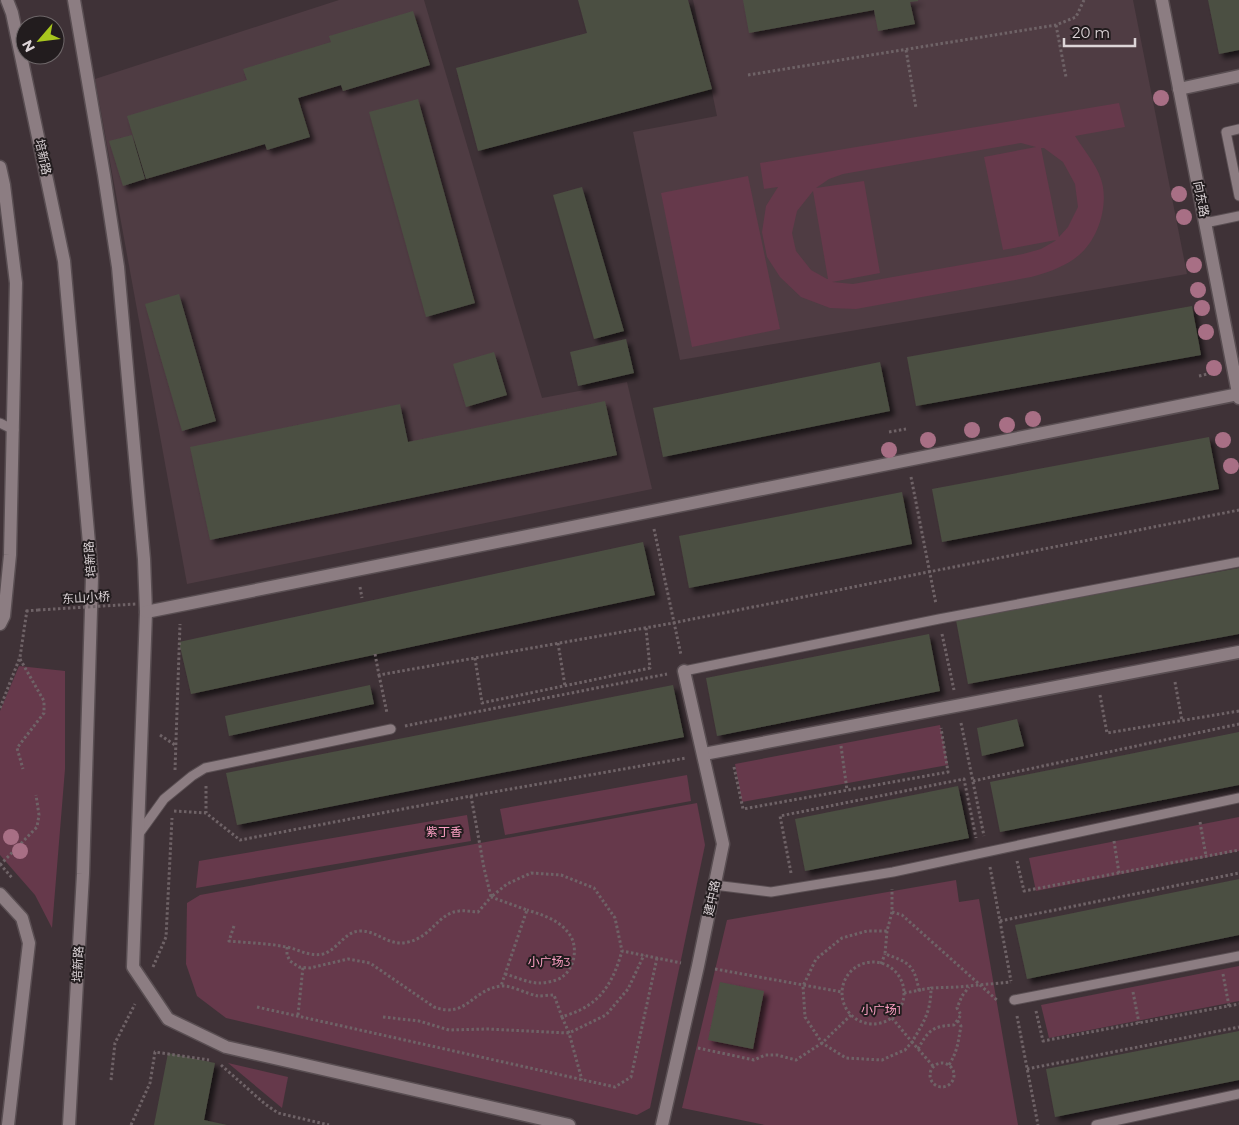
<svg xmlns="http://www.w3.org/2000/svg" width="1239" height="1125" font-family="Montserrat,'Noto Sans SC',sans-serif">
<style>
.built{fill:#4f3c43}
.green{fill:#66394b;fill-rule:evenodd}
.building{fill:#4b4f42;filter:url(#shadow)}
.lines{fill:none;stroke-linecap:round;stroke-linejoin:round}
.service-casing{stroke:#594e52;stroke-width:11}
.minor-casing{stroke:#594e52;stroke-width:15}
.tertiary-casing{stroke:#594e52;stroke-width:15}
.secondary-casing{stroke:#594e52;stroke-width:15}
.path{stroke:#6f6367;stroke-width:3;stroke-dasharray:2.5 2.5;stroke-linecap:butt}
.service{stroke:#8c7d82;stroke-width:9}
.minor{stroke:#8c7d82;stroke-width:12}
.tertiary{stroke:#8c7d82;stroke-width:12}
.secondary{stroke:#8c7d82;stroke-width:12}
.path-bridge{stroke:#6f6367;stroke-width:3;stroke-dasharray:2.5 2.5;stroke-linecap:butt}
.tree{fill:#a86f85}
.labels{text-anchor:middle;stroke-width:4;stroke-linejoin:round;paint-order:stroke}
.street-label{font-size:12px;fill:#ddd5d8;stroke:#221c1e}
.park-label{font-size:12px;fill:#fea1c5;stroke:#221c1e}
</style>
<defs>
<filter id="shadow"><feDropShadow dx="4.5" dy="4.5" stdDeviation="2.5" flood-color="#0009"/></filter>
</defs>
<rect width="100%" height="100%" fill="#3f3237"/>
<g class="built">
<path d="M339,0H424L542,398L627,382L652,489L187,584L95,79Z"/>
<path d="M693,0H1133L1187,274L680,360L633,132L717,116Z"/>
</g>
<g class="green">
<path d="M1119,103L1125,127L1075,136C1085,152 1100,168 1103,187C1107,212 1096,244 1074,259C1061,268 1046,273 1031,277L856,309L830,308L801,297L780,277L767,257L762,232L766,206L778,187L764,189L760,163ZM1021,143L1036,147L984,157L1003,250L1056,240L1055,241L1041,249L1023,254L853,284L832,282L880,273L864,181L816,188L829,179L843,174ZM1041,148H1044L1063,162L1075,184L1078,207L1068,227L1059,237ZM813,191L828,279H827L811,270L796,251L792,233L797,211Z"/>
<path d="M748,176L780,329L692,347L661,193Z"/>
<path d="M19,666L65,671V769L52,928L35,895L0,855V711Z"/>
<path d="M940,725L948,765L742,802L735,764Z"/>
<path d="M687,775L691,801L505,835L500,809Z"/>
<path d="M697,803L705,845L650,1108L637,1115L226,1018L197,996L186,964L187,903L200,895Z"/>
<path d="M467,815L471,841L196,888L199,861Z"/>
<path d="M1239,817V851L1036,891L1029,858Z"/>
<path d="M956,880L959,902L979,899L1018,1125H765L682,1108L727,920Z"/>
<path d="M1239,966V1001L1049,1038L1041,1005Z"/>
<path d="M228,1063L288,1077L282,1108Z"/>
</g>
<g class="building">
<path d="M578,0H688L712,89L478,151L456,68L587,33Z"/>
<path d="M743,0H918V1L910,2L915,24L878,31L874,10L749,33Z"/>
<path d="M1208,0H1239V50L1219,54Z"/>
<path d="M413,11L430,65L343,91L341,85L298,98L310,137L267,150L265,144L146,179L127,116L247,80L243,69L331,42L329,36Z"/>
<path d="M418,99L475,303L426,317L369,112Z"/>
<path d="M132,135L145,179L123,186L109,141Z"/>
<path d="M582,187L624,331L594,339L553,195Z"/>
<path d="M179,294L216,421L182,431L145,304Z"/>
<path d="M1192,306L1201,355L916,406L907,357Z"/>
<path d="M626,339L634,373L578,386L570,352Z"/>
<path d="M494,352L507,395L466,407L453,364Z"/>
<path d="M880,362L890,411L663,457L653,408Z"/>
<path d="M605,401L617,455L210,540L190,447L400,404L408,442Z"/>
<path d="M1209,437L1219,489L942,542L932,489Z"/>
<path d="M902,492L912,544L689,588L679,536Z"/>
<path d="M643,542L655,595L191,694L179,642Z"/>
<path d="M1239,568V634L968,684L956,620Z"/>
<path d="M929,634L940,691L717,736L706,678Z"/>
<path d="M370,685L374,704L229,736L225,716Z"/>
<path d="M673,685L684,737L237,825L226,773Z"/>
<path d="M1017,719L1024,746L982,756L977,728Z"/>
<path d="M1239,732V785L1000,832L990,782Z"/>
<path d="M958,786L969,838L805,871L795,819Z"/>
<path d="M1239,879V935L1027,979L1015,925Z"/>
<path d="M720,982L764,991L753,1049L708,1040Z"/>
<path d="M1239,1031V1080L1055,1117L1046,1069Z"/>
<path d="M168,1053L215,1063L204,1120L227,1125H154Z"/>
</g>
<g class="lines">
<g class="service-casing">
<g id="service">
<path d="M1239,129L1226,132L1239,196"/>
<path d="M1205,223L1239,216"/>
<path d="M0,423L14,430"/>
<path d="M684,671L939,619L1239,562"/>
<path d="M138,835L164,799L192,776L205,768L391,729"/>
<path d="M714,885L771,892L893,872L1239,798"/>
<path d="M1014,1000L1239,956"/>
<path d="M1096,1125L1239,1094"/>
</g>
</g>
<g class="minor-casing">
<g id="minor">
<path d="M74,0L104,175L118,267L144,559L146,612L133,967L168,1019L226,1047L569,1125"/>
<path d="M1179,89L1239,76"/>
<path d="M0,167L4,185L16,283L10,555L4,616L0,624"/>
<path d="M704,754L1239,652"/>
<path d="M0,894L22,918L29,943L8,1125"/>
<path d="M662,1125L698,966L723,844L684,671"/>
</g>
</g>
<g class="tertiary-casing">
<g id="tertiary">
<path d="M1162,0L1239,398"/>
<path d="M146,612L1239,394"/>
</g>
</g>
<g class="secondary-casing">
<path id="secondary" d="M7,0L12,13L64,261L92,577L83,874L69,1125"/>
</g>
<g class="path">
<path d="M1056,25L1066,77"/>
<path d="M906,50L916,108"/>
<path d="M748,75L1056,25L1076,17L1084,0"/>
<path d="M1199,376L1216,372"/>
<path d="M889,432L906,429"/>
<path d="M911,477L936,604"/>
<path d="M654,529L681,655"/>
<path d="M360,587L362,598"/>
<path d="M26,611L38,610"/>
<path d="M942,634L954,690"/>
<path d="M558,643L565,686"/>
<path d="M375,654L379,675L673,623L1239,510"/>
<path d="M475,658L482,703L650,668L646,628"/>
<path d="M20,659L44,701V713L17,748L23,769"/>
<path d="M379,675L387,713"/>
<path d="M1175,682L1182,721"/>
<path d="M1100,695L1107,733L1239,711"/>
<path d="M0,708L20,657L27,610"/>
<path d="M961,723L984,836"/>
<path d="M405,726L667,674"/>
<path d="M160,735L175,745"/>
<path d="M841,746L847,790"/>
<path d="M734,767L743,809L948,772L941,728"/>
<path d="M175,770L180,624"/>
<path d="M973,781L1239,724"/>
<path d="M206,786V813"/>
<path d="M471,796L484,868L491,897L507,884L531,873L561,875L594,888L615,918L622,951L681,963"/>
<path d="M174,811L206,813L240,840L471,796L686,758"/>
<path d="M1200,822L1206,856"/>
<path d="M1114,841L1119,873"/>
<path d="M1017,861L1024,891L1239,850"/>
<path d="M0,864L13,879"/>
<path d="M0,865L37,827L39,815L36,795"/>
<path d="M990,867L1011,981"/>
<path d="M791,873L780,816L964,779L976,838"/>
<path d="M892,912L902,915L998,1001"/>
<path d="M1000,921L1239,873"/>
<path d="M234,926L229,941C248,943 268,943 286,947C299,949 308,957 323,954C338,950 344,931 361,931C378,931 389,947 408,942C432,937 438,913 459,911C465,910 472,912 478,912L491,897L527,910L501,986"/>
<path d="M887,931L885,954C908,962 914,964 919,990L931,988"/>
<path d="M287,947V955L290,961L299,967L310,968L348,959L370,963L434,1007C467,1019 471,990 501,986C511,985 527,994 538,996C543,996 549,995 554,995L562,1017C570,1014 580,1011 587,1006C607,994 616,972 622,951"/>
<circle cx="873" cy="993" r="31"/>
<path d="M881,964L885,954"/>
<path d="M153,967L166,937L172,818"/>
<path d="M715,969L842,992"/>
<path d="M505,974C516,977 528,983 539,983C545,983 557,981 562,977C575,968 578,947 570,935C560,920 543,915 527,910"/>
<path d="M1223,974L1229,1006"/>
<path d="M1133,992L1139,1023"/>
<path d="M904,993L921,990"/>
<path d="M257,1007L615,1087L631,1077L657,958"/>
<path d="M1036,1011L1043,1041L1239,1004"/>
<path d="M298,1015L303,967"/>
<path d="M1017,1016L1038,1125"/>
<path d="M383,1017L419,1021L449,1030L487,1029L569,1033L606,1015L628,989L644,955"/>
<path d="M562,1017L569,1033L582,1080"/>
<path d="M892,1018L912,1042L905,1050L882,1060L846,1058L822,1043L805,1017L803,986L816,959L842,938L867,931H887L892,912V889"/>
<path d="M698,1048L754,1060L765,1055H777L796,1060L822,1043L851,1015"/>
<path d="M918,1049C928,1031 932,1026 954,1025L961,1015L957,1008L962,996L969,987"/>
<circle cx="942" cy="1075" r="12"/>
<path d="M221,1065L265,1104L278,1113L329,1125"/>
<path d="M949,1065C958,1050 958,1042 961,1026L957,1020"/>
<path d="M933,1066L912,1042C924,1022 931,1011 931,988L957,987L1011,982"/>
<path d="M1027,1069L1239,1027"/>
<path d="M111,1080L115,1043L135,1004"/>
<path d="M131,1125L150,1083L155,1052L209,1060"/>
</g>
<use href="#service" class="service"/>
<use href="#minor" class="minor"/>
<use href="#tertiary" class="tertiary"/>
<use href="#secondary" class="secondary"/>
<path class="path-bridge" d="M38,610L136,604"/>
</g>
<g class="tree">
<circle cx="1161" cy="98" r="8"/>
<circle cx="1179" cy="194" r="8"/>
<circle cx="1184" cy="217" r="8"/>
<circle cx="1194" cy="265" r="8"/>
<circle cx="1198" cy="290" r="8"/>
<circle cx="1202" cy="308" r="8"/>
<circle cx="1206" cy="332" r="8"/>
<circle cx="1214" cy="368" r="8"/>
<circle cx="1033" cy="419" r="8"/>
<circle cx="1007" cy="425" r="8"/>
<circle cx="972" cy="430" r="8"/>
<circle cx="928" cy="440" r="8"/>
<circle cx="1223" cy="440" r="8"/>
<circle cx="889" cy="450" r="8"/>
<circle cx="1231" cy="466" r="8"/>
<circle cx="11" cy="837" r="8"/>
<circle cx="20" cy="851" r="8"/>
</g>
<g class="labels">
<g class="street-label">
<text transform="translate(43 157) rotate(78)" y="4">培新路</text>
<text transform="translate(1201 199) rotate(79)" y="4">向东路</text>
<text transform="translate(90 559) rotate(-94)" y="4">培新路</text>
<text transform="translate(86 598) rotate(-3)" y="4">东山小桥</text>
<text transform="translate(712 898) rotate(-78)" y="4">建中路</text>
<text transform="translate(78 964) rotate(-87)" y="4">培新路</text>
</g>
<g class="park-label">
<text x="444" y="836">紫丁香</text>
<text x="549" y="966">小广场3</text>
<text x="881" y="1014">小广场1</text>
</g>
</g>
<g transform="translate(40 40) rotate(242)"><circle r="24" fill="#221c1e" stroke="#6d6668"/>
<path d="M0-4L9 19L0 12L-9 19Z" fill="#a8c71e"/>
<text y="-8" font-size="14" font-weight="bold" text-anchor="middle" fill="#ddd5d8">N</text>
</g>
<path d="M1064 38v8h71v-8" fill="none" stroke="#ddd5d8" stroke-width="2.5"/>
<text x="1072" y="38" font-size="15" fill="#ddd5d8" stroke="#221c1e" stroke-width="4" paint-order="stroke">20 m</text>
</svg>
